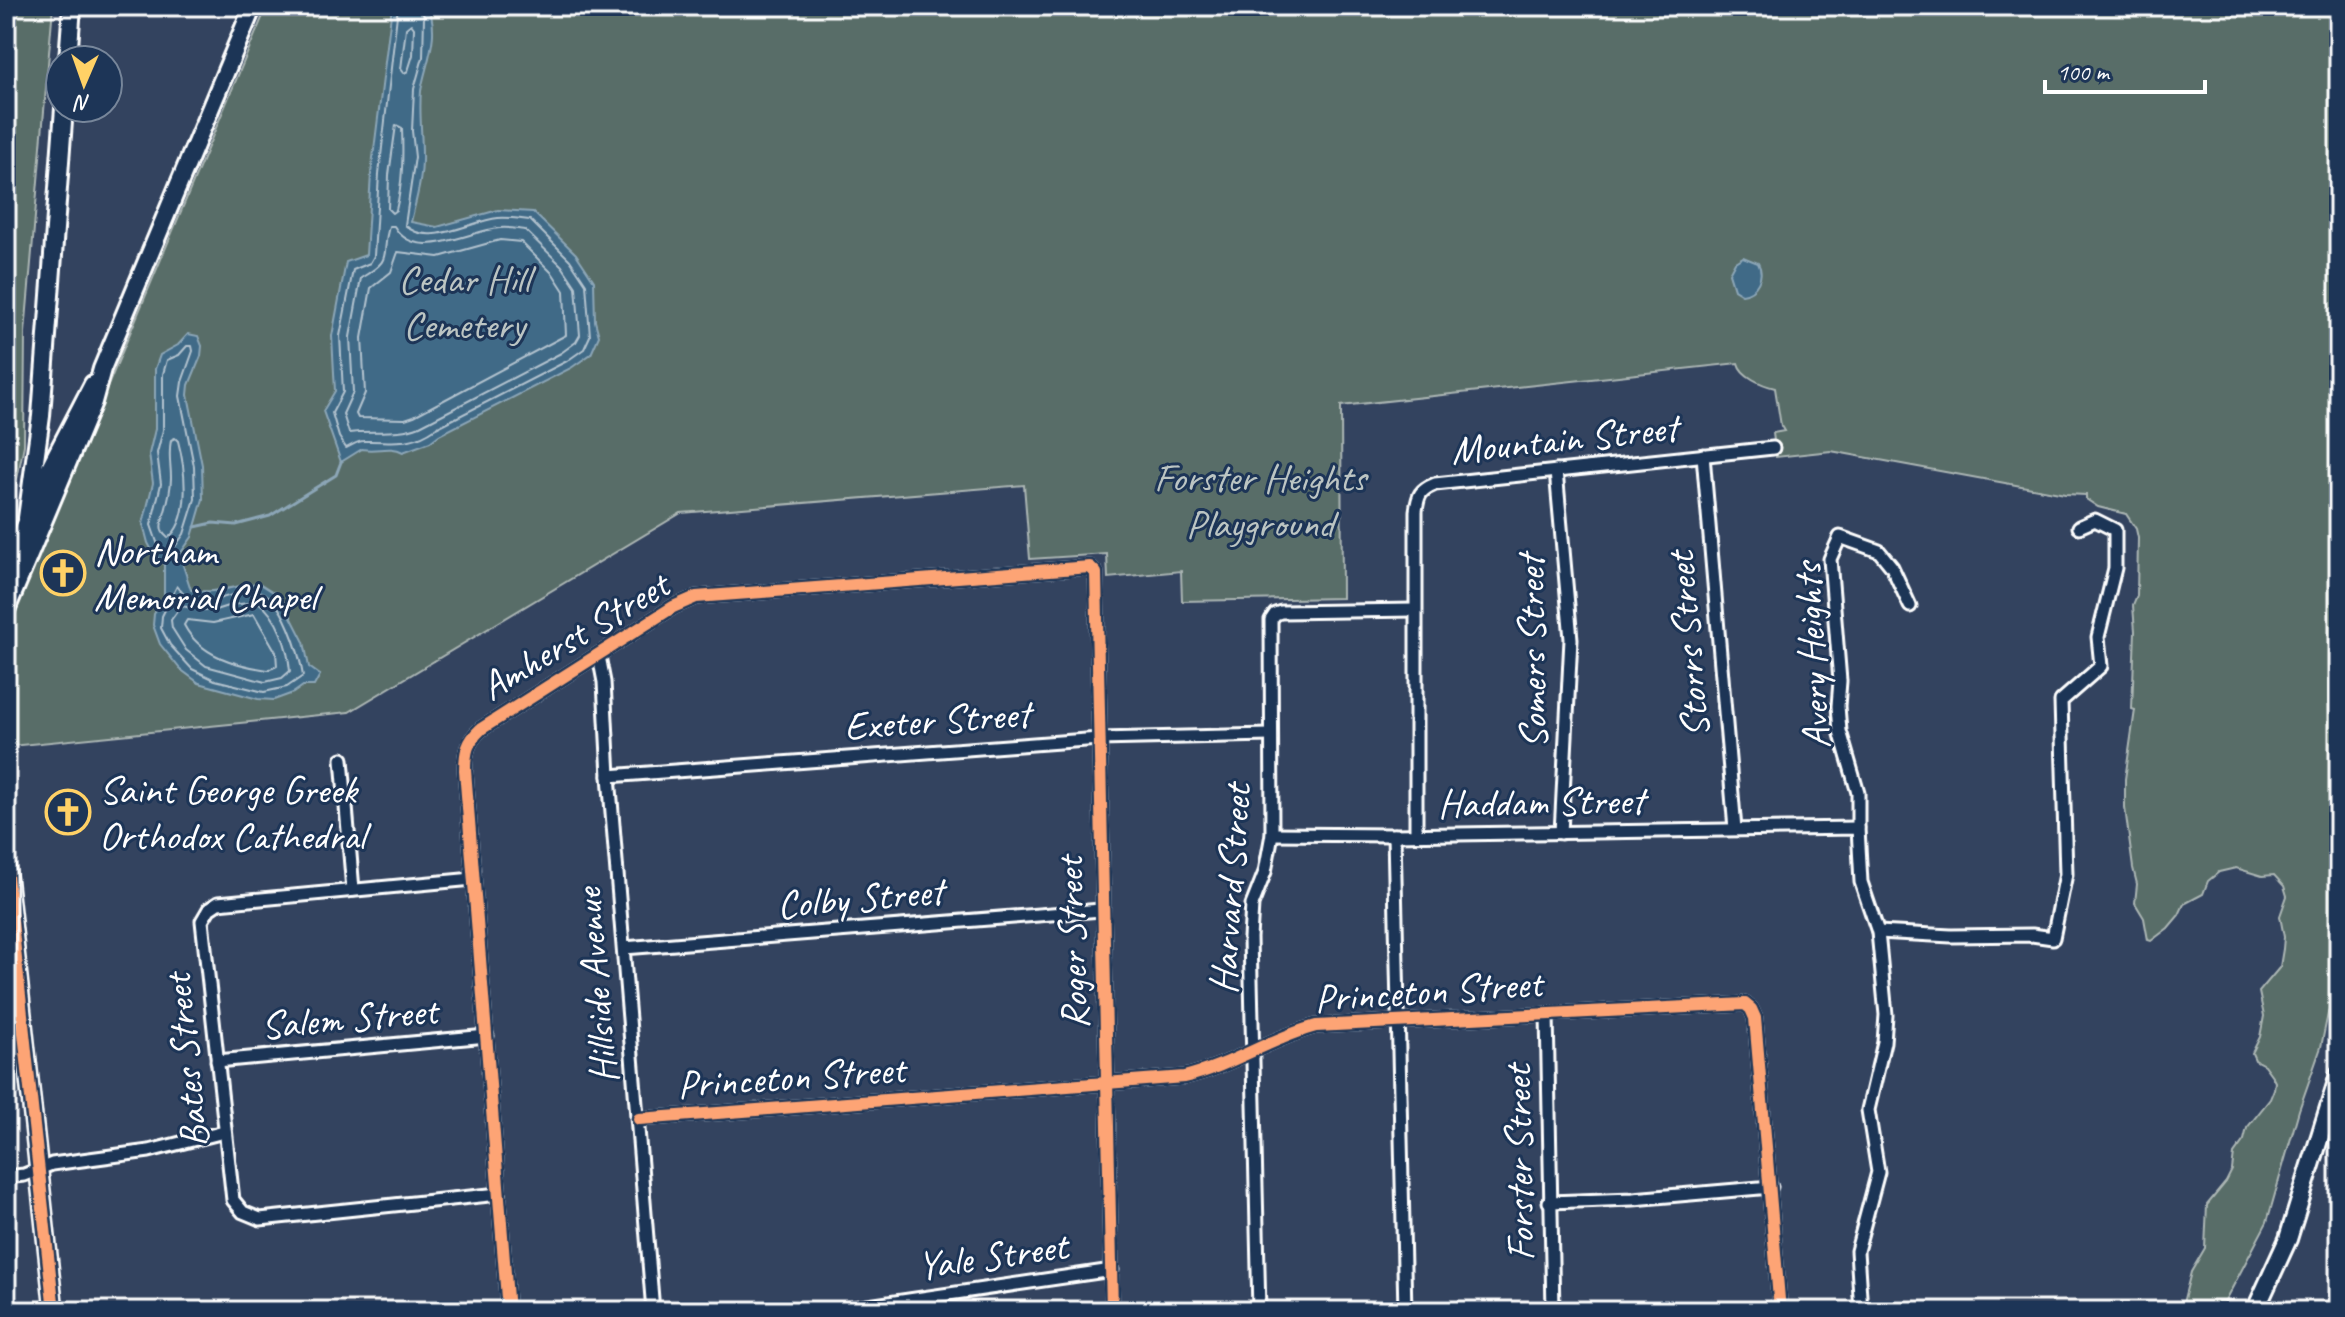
<svg xmlns="http://www.w3.org/2000/svg" width="2345" height="1317" font-family="Caveat,sans-serif">
<style>
.green{fill:#586d68;stroke:#acb6b4;stroke-width:2}
.water{fill:#406a87;stroke:#8ca6b7;stroke-width:2}
.lines{fill:none;stroke-linecap:round;stroke-linejoin:round}
.shore{stroke:#b3c3cf;stroke-width:2}
.stream{stroke:#8ca6b7;stroke-width:3}
.street-casing{stroke:#fff;stroke-width:17}
.secondary-casing{stroke:#fff;stroke-width:22}
.street{stroke:#1d3557;stroke-width:11}
.secondary{stroke:#1d3557;stroke-width:16}
.cycleway-casing{stroke:#1d3557;stroke-width:17}
.cycleway{stroke:#fda474;stroke-width:12}
.labels{text-anchor:middle;stroke-width:6;stroke-linejoin:round;paint-order:stroke}
.park-label{font-size:40px;fill:#bcc5c3;stroke:#1d3557}
.street-label{font-size:40px;fill:#fff;stroke:#1d3557}
.poi-label{font-size:40px;fill:#fff;stroke:#1d3557;text-anchor:start}
</style>
<rect width="100%" height="100%" fill="#33435f"/>
<filter id="ink" filterUnits="userSpaceOnUse"><feTurbulence type="fractalNoise" baseFrequency=".0125" numOctaves="2"/><feDisplacementMap in="SourceGraphic" scale="16" xChannelSelector="R" yChannelSelector="G"/><feConvolveMatrix kernelMatrix="1 2 1 2 8 2 1 2 1" color-interpolation-filters="sRGB"/></filter>
<g filter="url(#ink)">
<g class="green">
<path d="M6,6H53L25,333L24,445L6,532Z"/>
<path d="M267,6H2339V961L2321,1047L2299,1110L2267,1222L2220,1311H2181L2191,1272L2205,1248L2207,1205L2226,1182L2232,1170L2234,1154L2244,1140L2247,1128L2270,1099L2274,1089L2275,1082L2272,1076L2264,1065L2255,1060L2252,1053L2260,1037L2264,1016L2259,992L2280,967L2283,949L2284,937L2280,916L2287,896L2284,886L2274,875L2262,876L2236,868L2219,872L2208,881L2203,894L2184,904L2179,915L2168,928L2151,941L2148,940L2144,918L2135,903L2137,884L2133,868L2125,808V779L2135,710L2132,709L2135,631L2133,606L2137,596L2138,538L2136,529L2126,514L2098,507L2086,499V495L2065,494L1831,451L1776,457L1773,433L1784,431L1781,426L1775,388C1762,385 1741,376 1738,363L1341,406L1342,598L1182,601L1181,571L1108,578L1107,554L1030,559L1024,485L681,513L349,712L11,746L6,696V629Z"/>
</g>
<g class="water">
<path d="M392,6H427C442,32 425,65 421,91C419,112 422,133 422,154C423,177 416,200 411,222L437,227L498,210L533,212L576,254L594,281L595,321L599,336L591,354L571,368L439,435L430,442L403,452C390,445 377,452 362,449L341,462L323,411L335,391L332,336L346,262L366,255L371,174Z"/>
<path d="M1743,257L1758,263C1765,276 1757,292 1742,294L1734,289L1729,273L1735,262Z"/>
<path d="M188,334L198,336L202,346L201,356L189,385L188,395L202,465L203,499L192,537L180,554L181,559L191,590C214,595 235,585 259,583L281,597L304,642L309,667L320,675L314,686H303L293,693L274,700L258,699L199,683L180,669L160,644L153,625L154,614L164,597V562L155,556L148,543L143,524L153,483L149,454L155,429V369L160,355L178,345Z"/>
</g>
<g class="lines">
<g class="shore">
<path d="M398,6L379,174L374,256L370,263L353,270L340,336L343,392L332,413L339,437L346,448C351,446 357,441 364,441C393,440 409,447 436,428L567,361L584,349L590,336L586,284L570,260L530,220C520,219 508,217 498,218C470,221 428,248 405,225L415,157L412,131L414,89L423,57L424,17L421,6"/>
<path d="M411,24L414,28L413,55L408,71L404,73L401,69L406,28Z"/>
<path d="M396,125L402,128C403,156 403,182 396,210L392,213L388,209L389,175Z"/>
<path d="M389,226H394C416,264 469,230 500,228C508,227 518,229 525,230L562,266L576,287L580,335L576,342L561,353L420,426C399,435 372,430 349,433L343,414L353,392L350,337L361,278C395,258 380,257 389,226Z"/>
<path d="M500,240L521,242L553,274L564,291L566,335L414,416L405,419L358,418L356,414L365,393L362,338L371,288L391,272L398,252L439,257Z"/>
<path d="M187,346H192L193,351L182,382L180,396L194,466L195,499L184,534L169,555L159,548L151,525L161,484L157,453L163,430V374L167,360L179,355Z"/>
<path d="M175,438L178,441C185,467 192,519 168,538C163,534 160,530 162,522C166,507 171,494 171,478C171,464 168,455 171,440Z"/>
<path d="M177,586C180,589 182,593 185,595C206,613 236,587 258,591C283,595 300,656 303,676L287,687L264,692L215,680L192,669L170,645L161,628L162,616Z"/>
<path d="M258,602C278,616 288,648 290,671L282,678L265,682L206,666L186,650L172,628L171,620L181,606L212,611L231,605Z"/>
<path d="M254,614L276,652L277,666L268,670C235,665 200,656 184,625L187,620L213,623Z"/>
</g>
<path class="stream" d="M195,527L213,523L236,525L270,516L336,475L341,462"/>
<g class="street-casing">
<g id="street">
<path d="M1703,455L1735,829"/>
<path d="M1556,471L1571,639L1561,833"/>
<path d="M599,656L604,682L609,776L653,1311"/>
<path d="M342,759L353,890"/>
<path d="M609,776L1099,739L1270,735"/>
<path d="M1858,828V793L1840,731L1838,706L1840,681L1830,559L1840,537L1879,551L1892,567L1910,606"/>
<path d="M1272,834L1394,835L1858,828L1861,882L1878,932L1886,1015L1884,1042L1868,1110L1878,1172L1857,1251L1861,1311"/>
<path d="M1416,834V511C1418,495 1420,490 1435,484L1773,448"/>
<path d="M1394,835L1405,1311"/>
<path d="M473,879L218,903L209,909L202,921L233,1200L243,1212L260,1219L499,1194"/>
<path d="M1878,932L1951,936L2032,935L2053,938L2066,874L2061,701L2101,666L2098,637L2115,568V530L2095,520L2079,527"/>
<path d="M624,948L1101,910"/>
<path d="M1547,1014L1553,1311"/>
<path d="M217,1061L487,1036"/>
<path d="M639,1119L1184,1077C1231,1066 1271,1038 1316,1026L1745,1004L1751,1009L1755,1018L1780,1311"/>
<path d="M6,1177L24,1175L52,1164L149,1151L224,1132"/>
<path d="M1549,1202L1633,1199L1771,1187"/>
<path d="M508,1311L465,770C465,752 467,742 481,729L673,607L696,597L1090,567L1096,573L1112,1311"/>
<path d="M834,1311L1112,1270"/>
<path d="M1259,1311L1250,938L1252,905L1265,872L1272,834L1271,620L1275,614L1281,612L1415,610"/>
</g>
</g>
<g class="secondary-casing">
<g id="secondary">
<path d="M68,60L72,6"/>
<path d="M27,518L41,416L64,108"/>
<path d="M6,572L49,469L93,384"/>
<path d="M6,610L93,402L102,369L253,6"/>
<path d="M6,866L54,1311"/>
<path d="M2255,1311L2288,1239L2339,1075"/>
</g>
</g>
<use href="#street" class="street"/>
<use href="#secondary" class="secondary"/>
<g class="cycleway-casing">
<g id="cycleway">
<path d="M6,866L54,1311"/>
<path d="M639,1119L1184,1077C1231,1066 1271,1038 1316,1026L1745,1004L1751,1009L1755,1018L1780,1311"/>
<path d="M508,1311L465,770C465,752 467,742 481,729L673,607L696,597L1090,567L1096,573L1112,1311"/>
</g>
</g>
<use href="#cycleway" class="cycleway"/>
</g>
</g>
<defs>
<g id="church-ring" transform="scale(2.3)"><circle r="9.5" fill="#1d3557" stroke="#ffd166" stroke-width="1.5"/><path d="M-1.2-6h2.4v3.5h3.3v2.4h-3.3V6h-2.4V-.1h-3.3v-2.4h3.3Z" fill="#ffd166"/></g>
</defs>
<g fill-rule="evenodd">
<use href="#church-ring" x="63" y="573"/>
<use href="#church-ring" x="68" y="812"/>
</g>
<g class="labels">
<g class="park-label">
<text x="464" y="292">Cedar Hill<tspan x="464" dy="46">Cemetery</tspan></text>
<text x="1260" y="491">Forster Heights<tspan x="1260" dy="46">Playground</tspan></text>
</g>
<g class="street-label">
<text transform="translate(1564 438) rotate(-6)" y="14">Mountain Street</text>
<text transform="translate(574 635) rotate(-31)" y="14">Amherst Street</text>
<text transform="translate(1687 645) rotate(-95)" y="14">Storrs Street</text>
<text transform="translate(1531 652) rotate(-91)" y="14">Somers Street</text>
<text transform="translate(1811 656) rotate(-93)" y="14">Avery Heights</text>
<text transform="translate(937 719) rotate(-4)" y="14">Exeter Street</text>
<text transform="translate(1541 801) rotate(-1)" y="14">Haddam Street</text>
<text transform="translate(1229 889) rotate(-86)" y="14">Harvard Street</text>
<text transform="translate(860 897) rotate(-5)" y="14">Colby Street</text>
<text transform="translate(1071 943) rotate(-92)" y="14">Roger Street</text>
<text transform="translate(595 986) rotate(-95)" y="14">Hillside Avenue</text>
<text transform="translate(1428 990) rotate(-4)" y="14">Princeton Street</text>
<text transform="translate(349 1017) rotate(-5)" y="14">Salem Street</text>
<text transform="translate(185 1061) rotate(-96)" y="14">Bates Street</text>
<text transform="translate(791 1076) rotate(-4)" y="14">Princeton Street</text>
<text transform="translate(1518 1163) rotate(-91)" y="14">Forster Street</text>
<text transform="translate(992 1255) rotate(-8)" y="14">Yale Street</text>
</g>
<g class="poi-label">
<text x="94" y="564">Northam<tspan x="94" dy="46">Memorial Chapel</tspan></text>
<text x="99" y="803">Saint George Greek<tspan x="99" dy="46">Orthodox Cathedral</tspan></text>
</g>
</g>
<rect width="2345" height="1317" fill="none" stroke="#1d3557" stroke-width="32"/>
<rect x="16" y="16" width="2313" height="1285" fill="none" stroke="#fff" stroke-width="3" filter="url(#ink)"/>
<g transform="translate(84 84) rotate(182)"><circle r="38" fill="#1d3557" stroke="#77869a" stroke-width="2"/>
<path d="M0-6L14 30L0 20L-14 30Z" fill="#ffd166"/>
<text y="-12" font-size="22" font-weight="bold" text-anchor="middle" fill="#ffffff">N</text>
</g>
<path d="M2045 80v12h160v-12" fill="none" stroke="#ffffff" stroke-width="4"/>
<text x="2057" y="80" font-size="24" fill="#ffffff" stroke="#1d3557" stroke-width="6" paint-order="stroke">100 m</text>
</svg>
